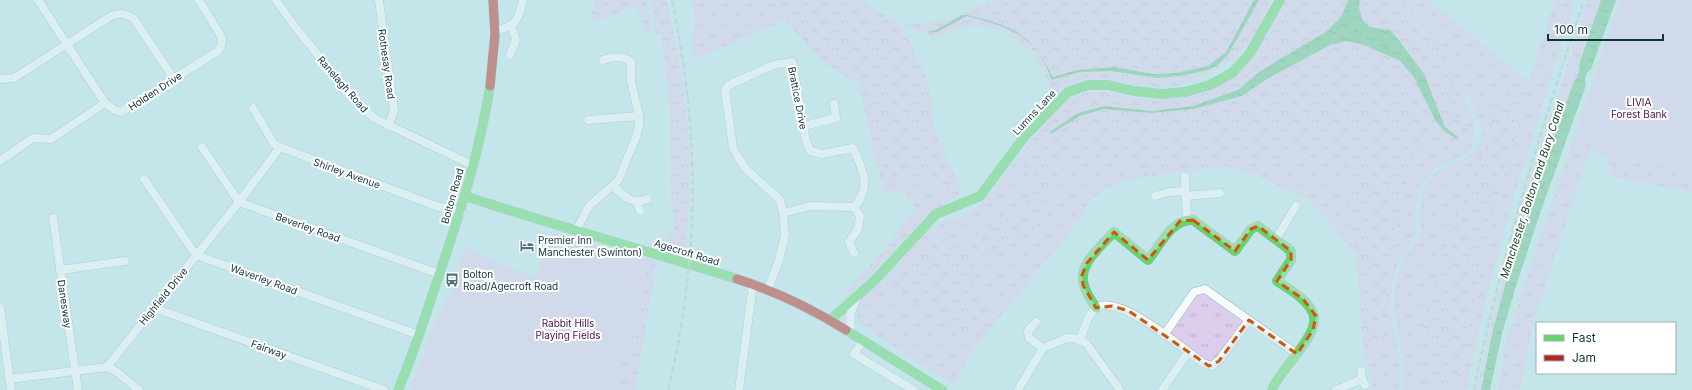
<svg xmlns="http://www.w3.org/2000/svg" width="1692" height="390" font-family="Inter,sans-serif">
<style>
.grass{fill:url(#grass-tufts)}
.forest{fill:url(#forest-crowns)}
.green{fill:#ddcdec}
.water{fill:url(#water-ripples)}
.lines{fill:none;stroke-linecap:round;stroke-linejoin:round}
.street-casing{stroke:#96b4b8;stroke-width:9}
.fast-casing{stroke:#96b4b8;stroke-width:10}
.jam-casing{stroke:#96b4b8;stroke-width:10}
.street{stroke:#f6fbfc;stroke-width:8}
.fast{stroke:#63d668;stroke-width:9}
.jam{stroke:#b3261e;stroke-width:9}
.rail{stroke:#bdc7c9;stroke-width:2.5;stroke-dasharray:6 3;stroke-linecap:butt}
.marked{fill:none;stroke:#d35510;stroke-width:3;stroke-dasharray:8 5;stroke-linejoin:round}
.labels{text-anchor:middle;stroke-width:4;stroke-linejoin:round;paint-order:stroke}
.street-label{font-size:10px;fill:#123338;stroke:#fff}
.park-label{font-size:10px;fill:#4a134a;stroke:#fff}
.poi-label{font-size:10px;fill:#123338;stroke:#fff;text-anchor:start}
.water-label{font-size:11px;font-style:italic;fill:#194221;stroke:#fff}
</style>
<defs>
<pattern id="grass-tufts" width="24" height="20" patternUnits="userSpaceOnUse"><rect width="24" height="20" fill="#ddcdec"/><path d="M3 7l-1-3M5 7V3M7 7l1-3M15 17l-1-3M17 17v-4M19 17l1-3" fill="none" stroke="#bdb0cb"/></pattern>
<pattern id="forest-crowns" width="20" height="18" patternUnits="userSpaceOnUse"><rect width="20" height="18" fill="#ddcdec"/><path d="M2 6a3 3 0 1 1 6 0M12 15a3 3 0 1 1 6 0" fill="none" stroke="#bdb0cb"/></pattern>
<pattern id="water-ripples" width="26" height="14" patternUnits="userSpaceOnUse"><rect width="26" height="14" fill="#6ec089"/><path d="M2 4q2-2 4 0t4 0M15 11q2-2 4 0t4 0" fill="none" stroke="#599d71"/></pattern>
</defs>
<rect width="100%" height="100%" fill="#c4e5ea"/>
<g class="grass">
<path d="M692,0H774L785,20L695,59L692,50L695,16Z"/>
<path d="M833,0H857L903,25L947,20L955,29L935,37Z"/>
<path d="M1401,0H1428L1529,82L1555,0H1575L1509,212L1485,303L1466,390H1456L1474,299L1495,207L1528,92L1529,83L1492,112L1491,134L1462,204L1426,305L1418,390H1403L1404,361L1394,312L1395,285L1401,263L1418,238L1421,227V203L1423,190L1432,176L1439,170L1451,166L1474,153L1481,140V124L1470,96L1464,98L1475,127L1471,151L1449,163L1437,166L1419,186L1416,202L1415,236L1398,261L1392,284L1390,312L1400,361L1399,390H1370L1373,383L1364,355L1363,346L1371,351L1381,348V323L1390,271L1396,223L1402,196L1410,173L1409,158L1416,147L1474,132L1456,118L1455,80L1434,33Z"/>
<path d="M1588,0H1601L1579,65L1580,69L1515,249L1493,330L1481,390H1477L1490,329L1521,209Z"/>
<path d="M1573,139L1592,143L1534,319L1520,390H1498L1506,341Z"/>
<path d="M1342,150L1356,256L1334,227L1309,200L1252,173L1226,166Z"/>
<path d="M874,151L890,177C923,173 925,181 947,202L927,215L866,280L843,300L852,285L894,240L892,238L916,209L903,190L884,194Z"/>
<path d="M1106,151L1118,160L1152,176C1130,178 1107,184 1090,201C1085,206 1083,215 1080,220L971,352L955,386L859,324C856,318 858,312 856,307L867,294L882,282L974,338L993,304L978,292L974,276V264L982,257L1035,228L1060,178V168C1075,160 1091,158 1106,151Z"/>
<path d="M1608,156L1692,171V192L1609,176L1613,166L1604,162Z"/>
<path d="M1015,161L1037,175L1033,192L1012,216L977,236L960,241L940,237L927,231C943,221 965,217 980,205C994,193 1004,176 1015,161Z"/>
<path d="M1202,291L1247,320L1211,364L1166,334L1196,293Z"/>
</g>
<g class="forest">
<path d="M595,0H646L652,34H648L635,6L613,16L592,21L591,16Z"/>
<path d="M651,0H667C677,50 687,100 689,151C691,186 688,220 685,255L667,248L669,233H674L673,208L671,207L670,113L662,35L656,34Z"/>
<path d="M774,0H833L903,25L929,85L934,126L962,194L947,202C925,181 923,173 890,177L874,151L858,83L823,63L785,20Z"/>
<path d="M996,0H1254L1226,52L1208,66L1176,73L1153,74L1115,67L1077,70L1050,78L1052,80L1079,72L1112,71L1157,78L1180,76L1208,70L1229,52L1259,0H1272C1264,15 1257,35 1245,48C1231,66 1181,89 1158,88C1115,84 1082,64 1047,103L1052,89L1033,52L1001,30L977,26L955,29L947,20Z"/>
<path d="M1285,0H1348L1341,17L1327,31L1259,72L1238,90L1193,106L1152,111L1104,106L1078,113L1050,132L1051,134L1080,116L1104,109L1152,113L1193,109L1242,96L1265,80L1330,45L1346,41L1364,45L1400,61L1414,77L1446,133L1458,137L1445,127L1410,53L1399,39L1390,30L1370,27L1363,21L1359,8L1360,0H1401L1434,33L1455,80L1456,118L1474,132L1468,146L1454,152L1428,143L1416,147L1409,158L1410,173L1402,196L1396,223L1390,271L1381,323V348L1371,351L1363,346L1356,256L1341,150L1152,176L1118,160L1106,151C1091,158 1075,160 1060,168V178L1035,228L982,257L974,264V276L978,292L993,304L992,313L974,338L882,282L927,231L940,237L960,241L977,236L1012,216L1033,192L1037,176L1015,161L1055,111L1071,98L1087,92L1107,91L1131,98L1163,100L1187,97L1234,75Z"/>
<path d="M1529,82L1528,92L1495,207L1474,299L1456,390H1418L1426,305L1462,204L1491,134L1492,112L1504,94Z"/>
<path d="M554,234L643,259L657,260L635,390H588L563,293L491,259L534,278Z"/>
</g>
<g class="green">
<path d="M1620,0H1692V171L1608,156L1590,150L1592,143L1573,139Z"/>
<path d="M554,234L648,259L641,302L614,390H410L436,319L451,291L459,270L464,247L534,278Z"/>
<circle cx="1209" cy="325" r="11"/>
</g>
<g class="water">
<path d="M1254,0H1259L1229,53L1218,65L1208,70L1180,76L1157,78L1112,71L1079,72L1051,80C1050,76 1049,71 1046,66C1029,32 1001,25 967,16L937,32L929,33V31L936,30L962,15H967C1014,26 1030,33 1053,77L1077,70L1115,67L1153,74L1176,73L1208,66L1226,52Z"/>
<path d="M1348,0H1360L1359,8L1363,21L1370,27L1390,30L1398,39L1424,74L1445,127L1458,137V139L1446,133L1435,120L1414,77L1400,61L1364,45L1346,41L1330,45L1265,80L1242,96L1193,109L1152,113L1104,109L1080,116L1051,134L1050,132L1078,113L1104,106L1152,111L1193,106L1238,90L1259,72L1327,31L1341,17Z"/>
<path d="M1601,0H1616L1591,69C1585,73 1584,79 1586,85L1539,216L1517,283L1502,333L1490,390H1481L1493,330L1515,249L1574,81L1577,78L1580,69L1579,65Z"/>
</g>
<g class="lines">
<g class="street-casing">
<g id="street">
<path d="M38,0L105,103L115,110L121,112L218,51C222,46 223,42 221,36L199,0"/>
<path d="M276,0L296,28L352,97L374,118L472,165"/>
<path d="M379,0L394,111L388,126"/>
<path d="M495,31C517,25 518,21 523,0"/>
<path d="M510,55L516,40L511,26"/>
<path d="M0,79L14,78L111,16C121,13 125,13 134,19L174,79"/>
<path d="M253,108L274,144L280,147L436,206L461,212"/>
<path d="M588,120L639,116"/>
<path d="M803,126L836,118L834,104"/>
<path d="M202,147L239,202L439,274"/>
<path d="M0,161L33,138L51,139L105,103"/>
<path d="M1185,177L1187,219"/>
<path d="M144,179L196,255L419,335"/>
<path d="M613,186C623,195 632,206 647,199"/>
<path d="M1155,196L1169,192L1185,191"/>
<path d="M1185,196L1220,193"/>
<path d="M637,202L640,211"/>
<path d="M783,213L810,206L854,207L860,216L858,229L849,242L854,253"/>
<path d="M53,218L78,390"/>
<path d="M576,231L589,206L618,181L636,137L639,126V116L631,81V62C624,55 611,57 603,60"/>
<path d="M1276,239L1296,206"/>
<path d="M60,270L125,261"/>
<path d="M768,289L779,260L785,235L783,213L780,200L744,167L733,148L725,90L729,85L773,65L792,62L806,141L810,151L822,154L853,148C863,169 872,188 854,207"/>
<path d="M0,308L11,390"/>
<path d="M154,308L384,390"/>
<path d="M1036,322L1028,331L1029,338L1043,348"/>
<path d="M851,333L850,315L857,298"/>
<path d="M1164,335L1194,292L1205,289L1297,354"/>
<path d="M1080,339C1084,330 1088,312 1098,307C1120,295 1184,349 1203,363L1212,366L1220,359L1249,320"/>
<path d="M863,341L854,354L913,390"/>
<path d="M107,367L117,372L139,390"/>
<path d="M1361,371L1362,379L1365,385"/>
<path d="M9,379L107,367L239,202L280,147"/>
<path d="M739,390L753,284"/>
<path d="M1018,390L1043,348L1067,338H1073L1086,343L1120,390"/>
<path d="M1162,390L1188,352"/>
<path d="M1336,390L1362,379"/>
</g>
</g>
<g class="fast-casing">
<g id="fast">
<path d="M465,196C555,226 646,250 737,279"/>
<path d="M1096,308C1092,301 1086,294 1084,285C1077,265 1102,245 1114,232L1148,260C1160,246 1172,218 1193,220L1235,251L1251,229L1258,226L1291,251V260L1277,281C1289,289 1305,298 1312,311C1325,332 1279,369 1272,390"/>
<path d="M830,320L875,280L936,214L980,196L1025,136L1068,92L1088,85H1108L1134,91L1162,94L1185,92L1210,85L1232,73L1250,53L1280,0"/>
<path d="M846,330L942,390"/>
<path d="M398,390C414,353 426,314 439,275C460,213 480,151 490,86"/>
</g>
</g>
<g class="jam-casing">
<g id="jam">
<path d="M490,86L495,34L493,0"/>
<path d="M737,279C775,291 812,309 846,330"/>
</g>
</g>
<use href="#street" class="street"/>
<use href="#fast" class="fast"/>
<use href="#jam" class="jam"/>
<g class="rail">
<path d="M668,390C700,255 700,135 672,0"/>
<path d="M1474,390C1501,257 1541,129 1584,0"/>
</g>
</g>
<path d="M0 0H1692V390H0ZM1193,220L1235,251L1251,229L1258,226L1291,251V260L1277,281L1303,299L1316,316L1313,330L1297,354L1249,320L1219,361L1209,366L1129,311L1112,306L1096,308L1083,285L1082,275L1087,263L1114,232L1148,260L1180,221Z" fill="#c4e5ea" fill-opacity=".55" fill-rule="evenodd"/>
<path class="marked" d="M1193,220L1235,251L1251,229L1258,226L1291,251V260L1277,281L1303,299L1316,316L1313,330L1297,354L1249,320L1219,361L1209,366L1129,311L1112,306L1096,308L1083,285L1082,275L1087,263L1114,232L1148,260L1180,221Z"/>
<defs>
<g id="hotel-bare" transform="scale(1.08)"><path d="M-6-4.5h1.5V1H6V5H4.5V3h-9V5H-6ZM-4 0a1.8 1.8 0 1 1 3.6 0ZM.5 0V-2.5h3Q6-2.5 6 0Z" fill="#507176" stroke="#fff" stroke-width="2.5" paint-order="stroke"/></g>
<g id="bus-bare" transform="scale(1.08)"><path d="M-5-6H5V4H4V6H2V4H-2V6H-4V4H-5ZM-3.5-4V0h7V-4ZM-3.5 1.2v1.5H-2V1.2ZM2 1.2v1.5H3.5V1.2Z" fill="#507176" stroke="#fff" stroke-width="2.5" paint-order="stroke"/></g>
</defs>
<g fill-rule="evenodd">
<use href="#hotel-bare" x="527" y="246"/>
<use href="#bus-bare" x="452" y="280"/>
</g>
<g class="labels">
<g class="street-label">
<text transform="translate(387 64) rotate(82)" y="4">Rothesay Road</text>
<text transform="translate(343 84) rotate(49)" y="4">Ranelagh Road</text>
<text transform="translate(155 91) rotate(-33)" y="4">Holden Drive</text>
<text transform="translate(798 98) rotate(79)" y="4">Brattice Drive</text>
<text transform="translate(1034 112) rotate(-47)" y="4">Lumns Lane</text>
<text transform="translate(347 173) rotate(20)" y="4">Shirley Avenue</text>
<text transform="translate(452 196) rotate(-74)" y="4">Bolton Road</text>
<text transform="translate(308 227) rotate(20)" y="4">Beverley Road</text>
<text transform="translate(687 252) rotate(17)" y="4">Agecroft Road</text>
<text transform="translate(264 279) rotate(20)" y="4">Waverley Road</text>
<text transform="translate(163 296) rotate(-51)" y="4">Highfield Drive</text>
<text transform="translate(65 304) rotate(82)" y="4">Danesway</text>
<text transform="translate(269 349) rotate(20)" y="4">Fairway</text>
</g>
<g class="park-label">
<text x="1639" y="106">LIVIA<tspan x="1639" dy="12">Forest Bank</tspan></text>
<text x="568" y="327">Rabbit Hills<tspan x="568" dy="12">Playing Fields</tspan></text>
</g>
<g class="poi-label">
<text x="538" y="244">Premier Inn<tspan x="538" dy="12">Manchester (Swinton)</tspan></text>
<text x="463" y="278">Bolton<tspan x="463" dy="12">Road/Agecroft Road</tspan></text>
</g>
<g class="water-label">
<text transform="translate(1532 190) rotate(-72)" y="4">Manchester, Bolton and Bury Canal</text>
</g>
</g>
<rect x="1536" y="322" width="140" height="52" fill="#ffffff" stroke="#a0adaf"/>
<rect x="1544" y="335" width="20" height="6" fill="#63d668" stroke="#a0adaf"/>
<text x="1572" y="342" font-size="12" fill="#123338">Fast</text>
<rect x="1544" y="355" width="20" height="6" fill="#b3261e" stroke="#a0adaf"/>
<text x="1572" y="362" font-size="12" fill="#123338">Jam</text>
<path d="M1548 34v6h115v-6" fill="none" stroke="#123338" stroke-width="2"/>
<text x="1554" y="34" font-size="12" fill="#123338" stroke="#ffffff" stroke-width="3" paint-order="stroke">100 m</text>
</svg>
